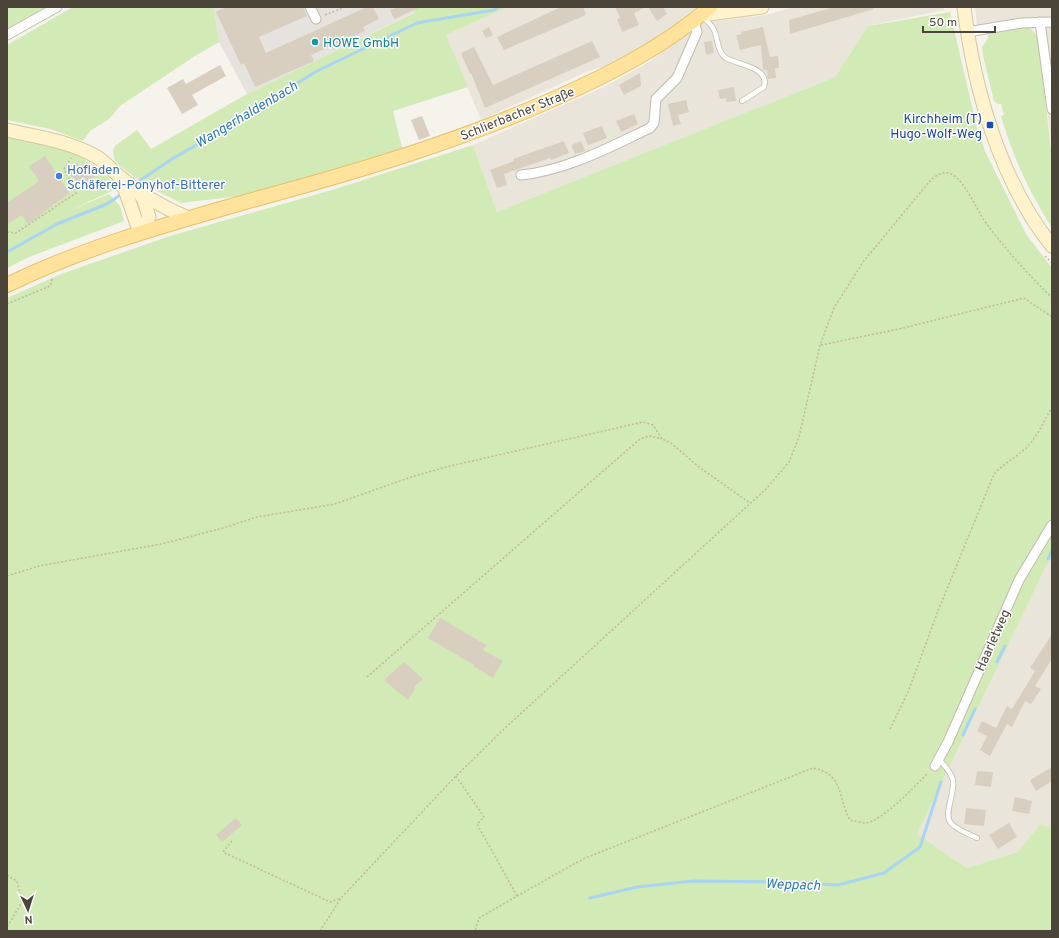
<svg xmlns="http://www.w3.org/2000/svg" width="1059" height="938" font-family="Overpass,sans-serif">
<style>
.residential{fill:#eae5da}
.industrial{fill:#e6e2dd}
.green{fill:#d2eab5}
.lines{fill:none;stroke-linecap:round;stroke-linejoin:round}
.stream{stroke:#a9d4f2;stroke-width:3}
.building{fill:#d8cfc1}
.lane-casing{stroke:#c2bbae;stroke-width:6}
.street-casing{stroke:#c2bbae;stroke-width:11}
.secondary-casing{stroke:#d6c79b;stroke-width:15}
.primary-casing{stroke:#e6c16a;stroke-width:16}
.path{stroke:#c4b79f;stroke-width:1.5;stroke-dasharray:2 2;stroke-linecap:butt}
.lane{stroke:#fff;stroke-width:4.5}
.street{stroke:#fff;stroke-width:9}
.secondary{stroke:#fff3cd;stroke-width:13}
.primary{stroke:#ffe39c;stroke-width:14}
.culture-dot{fill:#0f9aa8;stroke:#fff;stroke-width:1.5}
.transit-dot{fill:#1a4fb4;stroke:#fff;stroke-width:1.5}
.shop-dot{fill:#3f7fe0;stroke:#fff;stroke-width:1.5}
.labels{text-anchor:middle;stroke-width:3;stroke-linejoin:round;paint-order:stroke}
.culture-label{font-size:13px;fill:#0d838f;stroke:#fff;text-anchor:start}
.street-label{font-size:13px;fill:#4b4439;stroke:#fff}
.transit-label{font-size:13px;fill:#164399;stroke:#fff;text-anchor:end}
.shop-label{font-size:13px;fill:#366cbe;stroke:#fff;text-anchor:start}
.water-label{font-size:14px;font-style:italic;fill:#2e7ab2;stroke:#fff}
</style>
<rect width="100%" height="100%" fill="#f6f3ec"/>
<g class="residential">
<path d="M508,7H700L686,20L625,59L586,72L481,120L446,35Z"/>
<path d="M793,7H944V10L868,26L835,77L497,212L473,145L604,87L649,62L702,23L767,15Z"/>
<path d="M975,7H1052V153L1038,28L978,34Z"/>
<path d="M1052,554V828L1040,824L1018,852L967,868L917,834Z"/>
</g>
<path class="industrial" d="M214,7H410L413,13L247,94L219,42Z"/>
<g class="green">
<path d="M7,7H46L7,29Z"/>
<path d="M73,7H214L219,42L195,56L120,106L109,119L90,131L83,141L50,129L7,120V45Z"/>
<path d="M411,7H508L446,35L468,87L393,111L403,151L257,194L181,203L147,186L120,166L114,159L113,150L116,145L137,130L151,149L247,94L414,13Z"/>
<path d="M950,12L977,128L985,151L1026,234L1052,268V554L917,834L967,868L1018,852L1040,824L1052,828V931H7V298L61,274L170,236L332,190L473,145L497,212L835,77L868,26Z"/>
<path d="M1027,27C1035,31 1037,35 1039,43L1052,160V228C1029,192 1013,157 1001,116L1004,115L1001,104H998L994,101L983,56L982,47L988,38V35L1009,29Z"/>
<path d="M7,135C19,137 32,138 43,141C66,148 107,167 116,189L69,211L109,194L120,206L124,221L29,257L7,268Z"/>
</g>
<g class="lines">
<g class="stream">
<path d="M135,184L172,159L245,117L315,72L417,23L494,10L498,7"/>
<path d="M7,252L57,224L107,204L123,193"/>
<path d="M1048,559L1052,551"/>
<path d="M997,662L1005,646"/>
<path d="M963,735L975,709"/>
<path d="M590,898L637,887L693,881L778,882L838,885L884,873L920,847L941,782"/>
</g>
</g>
<g class="building">
<path d="M227,7H303L307,16L259,37L266,53L367,7H373L379,19L363,27L365,31L311,55L314,61L255,87L244,63L241,65L216,12Z"/>
<path d="M398,7H421L394,19L390,10Z"/>
<path d="M561,7H583L586,15L504,50L497,37Z"/>
<path d="M615,7H646L634,13L639,25L622,32L617,19L620,18Z"/>
<path d="M648,7H663L667,14L657,21Z"/>
<path d="M834,7H873L874,9L790,34L789,20Z"/>
<path d="M489,27L493,35L486,38L482,31Z"/>
<path d="M763,27L770,57L778,56L779,68H775L776,78L768,79L767,70H763L761,45L740,50L736,35L742,34L741,32Z"/>
<path d="M592,41L600,57L485,108L471,73L470,74L461,53L474,47L493,85Z"/>
<path d="M712,41L714,53L706,55L704,42Z"/>
<path d="M220,65L226,76L192,95L198,105L182,114L167,88L183,79L186,84Z"/>
<path d="M640,73L641,86L624,95L619,85Z"/>
<path d="M734,87L736,101L727,102L726,98L720,99L718,90Z"/>
<path d="M686,100L689,112L678,115L681,124L673,126L668,104Z"/>
<path d="M634,114L638,124L621,132L616,121Z"/>
<path d="M422,116L430,136L419,140L411,120Z"/>
<path d="M602,126L607,138L588,145L583,133Z"/>
<path d="M564,141L569,153L551,160L550,158L504,174L507,185L497,188L490,170L514,161L513,159Z"/>
<path d="M581,141L585,151L575,154L571,145Z"/>
<path d="M45,156L69,193L28,224L22,215L7,224V203L39,181L29,166Z"/>
<path d="M77,163L95,177L86,188L69,174Z"/>
<path d="M440,618L486,645L483,650L503,661L493,678L473,666L474,665L428,638Z"/>
<path d="M1052,634V659L1035,686L1041,689L1031,704L1025,701L1012,727L1007,724L990,756L980,750L987,736L977,731L982,721L996,728L1007,706L1012,709L1035,671L1030,668Z"/>
<path d="M404,662L423,679L414,687L415,689L408,700L384,680Z"/>
<path d="M1052,767V781L1036,791L1030,780Z"/>
<path d="M977,771L993,772L991,787L975,785Z"/>
<path d="M1015,797L1032,801L1029,814L1012,811Z"/>
<path d="M966,808L986,810L984,826L964,824Z"/>
<path d="M236,818L242,825L222,842L216,835Z"/>
<path d="M1009,823L1017,837L998,849L989,835Z"/>
</g>
<g class="lines">
<g class="lane-casing">
<g id="lane">
<path d="M704,18C707,21 712,25 714,30C718,38 717,52 726,58C738,65 770,67 764,87L742,101"/>
<path d="M939,759C944,765 951,772 953,780C955,793 944,813 950,822C956,830 969,834 977,838"/>
</g>
</g>
<g class="street-casing">
<g id="street">
<path d="M310,7L316,19"/>
<path d="M1040,22L1052,109"/>
<path d="M967,32L1022,23L1052,22"/>
<path d="M7,35L57,7"/>
<path d="M521,175C565,171 610,147 650,128L654,123L656,99L677,78L697,32L694,21"/>
<path d="M935,766L948,742L1019,580L1052,525"/>
</g>
</g>
<g class="secondary-casing">
<g id="secondary">
<path d="M964,7C974,89 1000,181 1052,246"/>
<path d="M701,15L762,7"/>
<path d="M7,130C38,137 69,141 97,157C106,163 112,170 120,177C140,194 164,208 188,218"/>
<path d="M121,178L140,233"/>
<path d="M138,191L144,200L149,217L140,233"/>
</g>
</g>
<g class="primary-casing">
<path id="primary" d="M7,285C89,245 176,222 263,197C363,170 462,140 556,98C610,74 665,46 710,7"/>
</g>
<g class="path">
<path d="M325,15L345,7"/>
<path d="M7,232L16,233L76,193L64,169L71,158"/>
<path d="M1045,256L1052,263"/>
<path d="M7,304L50,286L53,277"/>
<path d="M821,345L899,329L1024,298L1052,317"/>
<path d="M7,576L39,566L161,544L220,529L257,517L335,504L411,477L450,466L643,422L653,425L662,439L671,443L699,467L750,503"/>
<path d="M367,677L640,439L650,436L662,439"/>
<path d="M890,729L908,692L938,611L994,474C1003,464 1015,458 1025,449C1037,438 1044,421 1052,407"/>
<path d="M456,776L484,817L477,824L517,896L479,918L475,931"/>
<path d="M232,841L223,852L330,902L341,898"/>
<path d="M7,875L17,881L22,902L7,927"/>
<path d="M517,896L583,859L813,768C844,774 837,796 850,820C855,821 861,823 865,823C882,822 916,785 928,773"/>
<path d="M320,931L341,898L456,776L504,729L766,489L789,462L799,437L820,345L834,308L863,262L929,182C935,176 944,169 953,175C965,182 976,208 984,220C1004,248 1028,274 1052,298"/>
</g>
<use href="#lane" class="lane"/>
<use href="#street" class="street"/>
<use href="#secondary" class="secondary"/>
<use href="#primary" class="primary"/>
</g>
<circle class="culture-dot" cx="315" cy="42" r="4"/>
<rect class="transit-dot" x="986" y="121" width="8" height="8" rx="2"/>
<circle class="shop-dot" cx="59" cy="176" r="4"/>
<g class="labels">
<g class="culture-label">
<text x="323" y="47">HOWE GmbH</text>
</g>
<g class="street-label">
<text transform="translate(517 113) rotate(-22)" y="5">Schlierbacher Straße</text>
<text transform="translate(992 640) rotate(-66)" y="5">Haarletweg</text>
</g>
<g class="transit-label">
<text x="982" y="123">Kirchheim (T)<tspan x="982" dy="15">Hugo-Wolf-Weg</tspan></text>
</g>
<g class="shop-label">
<text x="67" y="174">Hofladen<tspan x="67" dy="15">Schäferei-Ponyhof-Bitterer</tspan></text>
</g>
<g class="water-label">
<text transform="translate(246 114) rotate(-31)" y="5">Wangerhaldenbach</text>
<text transform="translate(793 884) rotate(2)" y="5">Weppach</text>
</g>
</g>
<rect width="1059" height="938" fill="none" stroke="#4b4439" stroke-width="16"/>
<g transform="translate(28 910) rotate(176)" stroke="#ffffff" stroke-width="3" paint-order="stroke">
<path d="M0-3L7 15L0 10L-7 15Z" fill="#4b4439"/>
<text y="-6" font-size="11" font-weight="bold" text-anchor="middle" fill="#4b4439">N</text>
</g>
<path d="M923 26v6h72v-6" fill="none" stroke="#4b4439" stroke-width="2"/>
<text x="929" y="26" font-size="12" fill="#4b4439" stroke="#ffffff" stroke-width="3" paint-order="stroke">50 m</text>
</svg>
